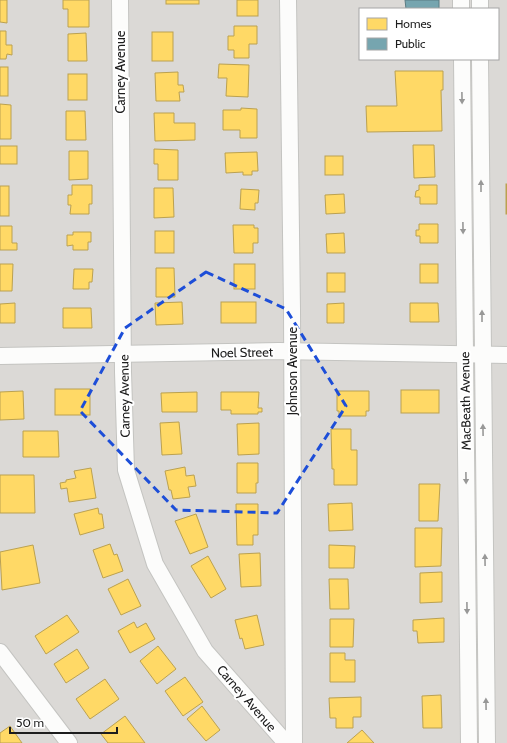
<svg xmlns="http://www.w3.org/2000/svg" width="507" height="743" font-family="Cabin,sans-serif">
<style>
.residential{fill:#dbd9d6;fill-rule:evenodd}
.homes{fill:#ffd966;stroke:#bba150}
.public{fill:#76a5af;stroke:#5b7c83}
.lines{fill:none;stroke-linecap:round;stroke-linejoin:round}
.minor-casing{stroke:#c4c4c1;stroke-width:18}
.minor{stroke:#fcfcfb;stroke-width:16}
.oneway{fill:#989897}
.marked{fill:none;stroke:#1d4ed8;stroke-width:3;stroke-dasharray:8 5;stroke-linejoin:round}
.labels{text-anchor:middle;stroke-width:4;stroke-linejoin:round;paint-order:stroke}
.street-label{font-size:13px;fill:#1d1d1d;stroke:#fff}
</style>
<rect width="100%" height="100%" fill="#eceae4"/>
<path class="residential" d="M0,0H507V743H0ZM360,9H498V59H360Z"/>
<g class="homes">
<path d="M0,0H7V23L0,22Z"/>
<path d="M63,0H89V27H68V9H63Z"/>
<rect x="166" y="0" width="33" height="4"/>
<rect x="237" y="0" width="21" height="16"/>
<path d="M234,26H257V44H249V58H234V50H228V36H234Z"/>
<path d="M0,31H6V45H12V55L7,54L6,59H0Z"/>
<rect x="152" y="32" width="21" height="29"/>
<path d="M86,33L87,61H68V34Z"/>
<path d="M219,64L249,65L248,97L226,96L227,78H218Z"/>
<rect x="0" y="67" width="8" height="29"/>
<path d="M395,71H443V90H441L442,131L367,132L366,106H397Z"/>
<path d="M178,72V85H183L184,92H179L180,101H156L155,73Z"/>
<rect x="68" y="74" width="19" height="26"/>
<path d="M0,104L11,105V139H0Z"/>
<path d="M241,108L257,109V138H240V130H223V110H241Z"/>
<path d="M66,111H85L86,140H66Z"/>
<path d="M154,113H174V123H195V140L155,141Z"/>
<path d="M413,145H434L435,177L414,178Z"/>
<rect x="0" y="146" width="17" height="18"/>
<path d="M154,149L178,150V180H158V164H154Z"/>
<path d="M69,151H88V179L69,180Z"/>
<path d="M257,152L258,171H252V175H243V172L226,173L225,153Z"/>
<rect x="325" y="156" width="18" height="19"/>
<rect x="506" y="184" width="1" height="30"/>
<path d="M72,185H92V204H89V214H70L71,205H68V195H72Z"/>
<path d="M419,185H437V204H420V197H415L416,191L419,190Z"/>
<rect x="0" y="186" width="9" height="30"/>
<path d="M154,188H173L174,217L154,218Z"/>
<path d="M241,189L259,190L258,203H255V210L240,209Z"/>
<path d="M344,194L345,213L326,214L325,195Z"/>
<path d="M419,224H438V243H420V236H416V230H419Z"/>
<path d="M233,225H254V228H258V243H253V253H234Z"/>
<path d="M0,226H12V243H17V250H0Z"/>
<rect x="155" y="231" width="19" height="22"/>
<path d="M73,232H91V242H88V250H73V245L67,246V235H73Z"/>
<path d="M344,233L345,253H327L326,234Z"/>
<path d="M0,264H13L12,291H0Z"/>
<rect x="234" y="264" width="21" height="25"/>
<rect x="420" y="264" width="18" height="19"/>
<path d="M156,268H174L175,297H156Z"/>
<path d="M74,269H93L92,282H89V289H73Z"/>
<rect x="327" y="273" width="18" height="19"/>
<path d="M182,302L183,324L156,325L155,303Z"/>
<rect x="221" y="302" width="35" height="21"/>
<path d="M15,303V323H0V304Z"/>
<path d="M344,303V323H327V304Z"/>
<path d="M410,303H438L439,322H410Z"/>
<path d="M63,308H91L92,328H63Z"/>
<rect x="55" y="389" width="35" height="26"/>
<rect x="401" y="390" width="38" height="23"/>
<path d="M23,391L24,419L0,420V392Z"/>
<path d="M337,391H369V411H366V416H339V411H337Z"/>
<path d="M197,392V412H162L161,393Z"/>
<path d="M221,392H259L258,408H262V412H258V414H231V410H221Z"/>
<path d="M179,422L182,454L162,455L160,423Z"/>
<path d="M259,423V454L238,455L237,424Z"/>
<path d="M331,429H351V450H357V485H334V469H332Z"/>
<path d="M23,431H58L59,457H23Z"/>
<path d="M237,463H258V483H256V493H237Z"/>
<path d="M185,467L186,476L194,475L196,486L188,487L190,497L173,499L171,490H169L165,471Z"/>
<path d="M91,468L96,498L69,502L67,488L61,489L60,483L66,482V480L76,478L74,471Z"/>
<path d="M0,475H34L35,513H0Z"/>
<path d="M419,484H440L438,521H419Z"/>
<path d="M352,503L353,530L329,531L328,504Z"/>
<path d="M236,504H258V535H253V545H237Z"/>
<path d="M98,508L99,514H102L104,528L80,535L74,514Z"/>
<path d="M196,514L208,547L190,554L175,521Z"/>
<path d="M415,528H442L441,566L415,567Z"/>
<path d="M110,544L114,555L117,554L123,571L103,578L93,550Z"/>
<path d="M33,545L40,583L2,590L0,552Z"/>
<path d="M329,545L355,546L354,568H329Z"/>
<path d="M260,553L261,586L241,587L239,554Z"/>
<path d="M208,556L226,589L211,598L191,566Z"/>
<path d="M442,572V602L420,603V573Z"/>
<path d="M128,579L141,606L121,615L108,589Z"/>
<path d="M329,579H348L349,609H330Z"/>
<path d="M67,615L79,632L46,654L35,636Z"/>
<path d="M257,615L264,645L245,649L242,638L240,639L235,620Z"/>
<path d="M444,618V642L418,643L417,631H413V620Z"/>
<path d="M330,619H354L353,647H330Z"/>
<path d="M134,622L137,628L146,623L155,639L130,653L118,631Z"/>
<path d="M158,646L176,669L157,684L140,661Z"/>
<path d="M77,649L89,668L66,683L54,664Z"/>
<path d="M330,653H345V660H355V682H330Z"/>
<path d="M185,677L203,702L183,716L165,691Z"/>
<path d="M105,679L119,699L90,719L76,699Z"/>
<path d="M441,695L442,728H423L422,696Z"/>
<path d="M361,697V717H353V728H336V718H330L329,698Z"/>
<path d="M202,706L220,730L206,741L187,719Z"/>
<path d="M125,716L145,743H108L101,734Z"/>
<path d="M10,726L22,743H0V733Z"/>
<path d="M362,730L374,743H347Z"/>
</g>
<path class="public" d="M405,0H439V9H406Z"/>
<g class="lines">
<g class="minor-casing">
<g id="minor">
<path d="M120,0L123,372L126,470L155,564L205,651L286,743"/>
<path d="M288,0L292,310L294,743"/>
<path d="M461,0V9"/>
<path d="M480,0V9"/>
<path d="M462,59L469,743"/>
<path d="M480,59L487,743"/>
<path d="M0,356L279,351L507,355"/>
<path d="M0,652L69,743"/>
</g>
</g>
<use href="#minor" class="minor"/>
</g>
<defs><path id="oneway-solid" d="M-6-.8H1V-3.2L6.5 0L1 3.2V.8H-6Z"/></defs>
<g class="oneway">
<use href="#oneway-solid" transform="translate(462 98) rotate(89)"/>
<use href="#oneway-solid" transform="translate(481 186) rotate(-90)"/>
<use href="#oneway-solid" transform="translate(463 228) rotate(89)"/>
<use href="#oneway-solid" transform="translate(482 316) rotate(-90)"/>
<use href="#oneway-solid" transform="translate(483 430) rotate(-91)"/>
<use href="#oneway-solid" transform="translate(466 478) rotate(89)"/>
<use href="#oneway-solid" transform="translate(485 560) rotate(-91)"/>
<use href="#oneway-solid" transform="translate(467 608) rotate(89)"/>
<use href="#oneway-solid" transform="translate(486 704) rotate(-91)"/>
</g>
<path class="marked" d="M206,272L286,309L346,406L277,513L176,510L80,411L125,328Z"/>
<g class="labels">
<g class="street-label">
<text transform="translate(120 72) rotate(-90)" y="5">Carney Avenue</text>
<text transform="translate(242 352) rotate(-1)" y="5">Noel Street</text>
<text transform="translate(292 371) rotate(-90)" y="5">Johnson Avenue</text>
<text transform="translate(124 396) rotate(-91)" y="5">Carney Avenue</text>
<text transform="translate(465 401) rotate(-91)" y="5">MacBeath Avenue</text>
<text transform="translate(247 698) rotate(49)" y="5">Carney Avenue</text>
</g>
</g>
<rect x="359" y="8" width="140" height="52" fill="#ffffff" stroke="#a5a5a5"/>
<rect x="367" y="18" width="20" height="12" fill="#ffd966" stroke="#a5a5a5"/>
<text x="395" y="28" font-size="12" fill="#1d1d1d">Homes</text>
<rect x="367" y="38" width="20" height="12" fill="#76a5af" stroke="#a5a5a5"/>
<text x="395" y="48" font-size="12" fill="#1d1d1d">Public</text>
<path d="M10 727v6h107v-6" fill="none" stroke="#1d1d1d" stroke-width="2"/>
<text x="16" y="727" font-size="12" fill="#1d1d1d" stroke="#ffffff" stroke-width="3" paint-order="stroke">50 m</text>
</svg>
